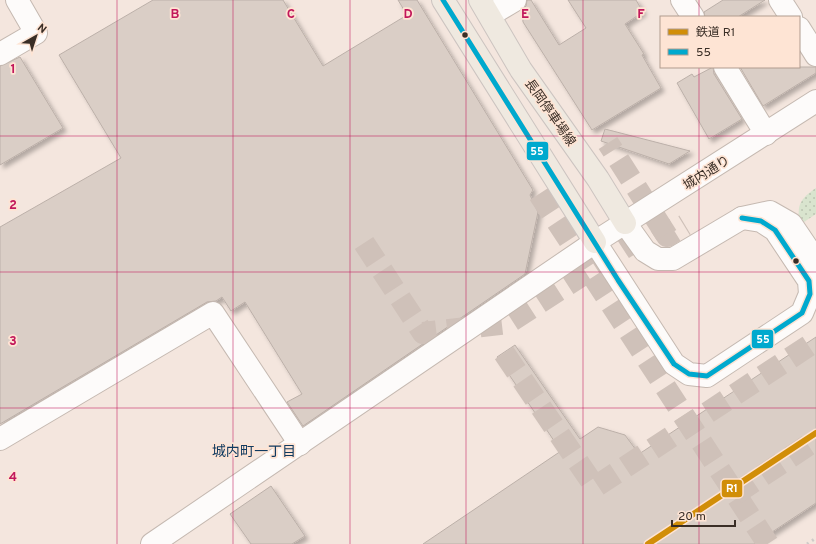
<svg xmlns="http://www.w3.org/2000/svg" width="816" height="544" font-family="Overpass,'Noto Sans JP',sans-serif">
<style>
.grass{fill:url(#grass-dots)}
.building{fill:#dacec6;stroke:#bcb0a9;filter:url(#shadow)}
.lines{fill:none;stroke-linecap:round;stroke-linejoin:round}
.minor-tunnel{stroke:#cfc1b9;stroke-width:22;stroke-dasharray:22 11;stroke-linecap:butt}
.minor-casing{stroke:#c5b9b1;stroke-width:24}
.major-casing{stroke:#ccc4c0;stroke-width:24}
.minor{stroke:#fdfbfa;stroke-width:22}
.major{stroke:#efe9e0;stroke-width:22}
.rail{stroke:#cfcbc9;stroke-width:3;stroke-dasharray:2 4;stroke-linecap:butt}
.bus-1-casing{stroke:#fee4d4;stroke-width:8}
.bus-1{stroke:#00a9ce;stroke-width:5}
.rail-1-casing{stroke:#fee4d4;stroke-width:9}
.rail-1{stroke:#d18e08;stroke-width:6}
.grid{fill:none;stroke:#c2185b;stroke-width:1;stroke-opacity:0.55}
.bus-dot{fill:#3a2e26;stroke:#fee4d4;stroke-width:1.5}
.labels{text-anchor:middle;stroke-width:3.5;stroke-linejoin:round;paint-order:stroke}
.street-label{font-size:13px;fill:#3a2e26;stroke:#fee4d4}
.neighbourhood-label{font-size:14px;fill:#103a60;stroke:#fee4d4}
.grid-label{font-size:13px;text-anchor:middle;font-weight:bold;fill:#c2185b;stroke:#fee4d4;stroke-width:3.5;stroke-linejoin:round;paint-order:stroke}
.line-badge{stroke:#fee4d4;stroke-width:1.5}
.badge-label{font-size:11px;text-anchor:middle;font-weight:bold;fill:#fff}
</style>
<defs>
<pattern id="grass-dots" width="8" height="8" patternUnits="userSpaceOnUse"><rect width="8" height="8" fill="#d9e4ce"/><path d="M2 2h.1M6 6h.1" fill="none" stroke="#bbc4b1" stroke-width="1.8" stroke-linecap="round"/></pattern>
<filter id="shadow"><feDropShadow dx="3.5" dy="3.5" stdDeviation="2" flood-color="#0004"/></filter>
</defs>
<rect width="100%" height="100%" fill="#f4e6de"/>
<path class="grass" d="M816,188V214L801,224C795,206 801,198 816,188Z"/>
<g class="building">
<path d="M153,0H283L323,66L407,15L398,0H417L533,190L530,195L538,212L525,274L303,426L287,402L302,394L245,302L231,311L222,297L216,301L207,302L0,424V227L121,158L59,55Z"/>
<path d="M527,0H531L559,45L586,28L568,0H636L643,12L625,24L644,54L642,55L661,88L592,130L523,22L522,10L526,6Z"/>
<path d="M723,0H765L738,17H705L704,12Z"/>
<path d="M20,57L63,128L0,165V66Z"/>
<path d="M713,67L714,74L742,119L709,139L677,83L692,74L694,77Z"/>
<path d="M740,67H816V73L763,106Z"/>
<path d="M605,129L690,151L669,164L601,141Z"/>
<path d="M816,337V503L754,544H423L561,451L497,357L515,345L580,439L598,427L625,435L639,454Z"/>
<path d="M271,486L305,536L292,544H251L230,514Z"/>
</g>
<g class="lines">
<g class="minor-tunnel">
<path d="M539,194L768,544"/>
<path d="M660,225L667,236L685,225"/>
<path d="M364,243L423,333L508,323L660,225L608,143"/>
<path d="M504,353L595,487L816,341"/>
<path d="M735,494L816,440"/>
</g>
<g class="minor-casing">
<g id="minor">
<path d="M682,0L693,17"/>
<path d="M780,0L791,17"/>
<path d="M490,15L515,0"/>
<path d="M799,28L816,55"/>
<path d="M0,54L36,33L17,0"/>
<path d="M725,67L766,134"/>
<path d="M625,223L645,251L658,259H673L742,218L770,212L791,224L816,261"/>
<path d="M595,242L674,364L689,374L707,376L802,313L810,294L809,281L775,230L761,221L742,218"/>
<path d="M0,439L213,313L300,444"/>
<path d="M152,544L595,242L816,101"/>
</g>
</g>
<g class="major-casing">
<g id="major">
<path d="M443,0L595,242"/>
<path d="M480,0L521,70L598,179L625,223"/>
</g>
</g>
<use href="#minor" class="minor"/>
<use href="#major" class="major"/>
<g class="rail">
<path d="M648,544L816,433"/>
<path d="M807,544L816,538"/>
</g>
<g class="bus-1-casing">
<path id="bus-1" d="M443,0L618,280L674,364L689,374L707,376L802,313L810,294L809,281L775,230L761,221L742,218"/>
</g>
<use href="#bus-1" class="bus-1"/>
<g class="rail-1-casing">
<path id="rail-1" d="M648,544L816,433"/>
</g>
<use href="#rail-1" class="rail-1"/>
</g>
<path class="grid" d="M117,0V544M233,0V544M350,0V544M466,0V544M583,0V544M699,0V17M699,67V544M0,136H816M0,272H816M0,408H816"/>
<g class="bus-dot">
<circle cx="465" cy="35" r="3.5"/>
<circle cx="796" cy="261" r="3.5"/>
</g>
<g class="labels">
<g class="street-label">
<text transform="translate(551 112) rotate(55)" y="5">長岡停車場線</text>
<text transform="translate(706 172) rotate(-32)" y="5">城内通り</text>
</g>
<g class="neighbourhood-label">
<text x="254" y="456">城内町一丁目</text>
</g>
</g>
<g class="grid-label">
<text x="175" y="18">B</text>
<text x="291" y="18">C</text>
<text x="408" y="18">D</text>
<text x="525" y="18">E</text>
<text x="641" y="18">F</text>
<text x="13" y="73">1</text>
<text x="13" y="209">2</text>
<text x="13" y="345">3</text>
<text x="13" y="481">4</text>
</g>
<g class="line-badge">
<rect x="526" y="141" width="23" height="20" rx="4" fill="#00a9ce"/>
<rect x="751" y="329" width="23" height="20" rx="4" fill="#00a9ce"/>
<rect x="721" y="479" width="22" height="19" rx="4" fill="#d18e08"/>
</g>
<g class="badge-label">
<text x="537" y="155">55</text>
<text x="763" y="343">55</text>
<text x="732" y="492">R1</text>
</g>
<rect x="660" y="16" width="140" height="52" fill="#fee4d4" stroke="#b09b8e"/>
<rect x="668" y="29" width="20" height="6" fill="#d18e08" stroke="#b09b8e"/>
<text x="696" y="36" font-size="12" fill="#3a2e26">鉄道 R1</text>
<rect x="668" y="49" width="20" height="6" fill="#00a9ce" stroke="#b09b8e"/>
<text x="696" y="56" font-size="12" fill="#3a2e26">55</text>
<g transform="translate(36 36) rotate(39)" stroke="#fee4d4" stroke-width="3" paint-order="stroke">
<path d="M0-3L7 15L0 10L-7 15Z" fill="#3a2e26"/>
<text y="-6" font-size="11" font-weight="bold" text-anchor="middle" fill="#3a2e26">N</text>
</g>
<path d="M672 520v6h63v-6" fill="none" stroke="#3a2e26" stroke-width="2"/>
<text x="678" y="520" font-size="12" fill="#3a2e26" stroke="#fee4d4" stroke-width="3" paint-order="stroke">20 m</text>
</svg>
